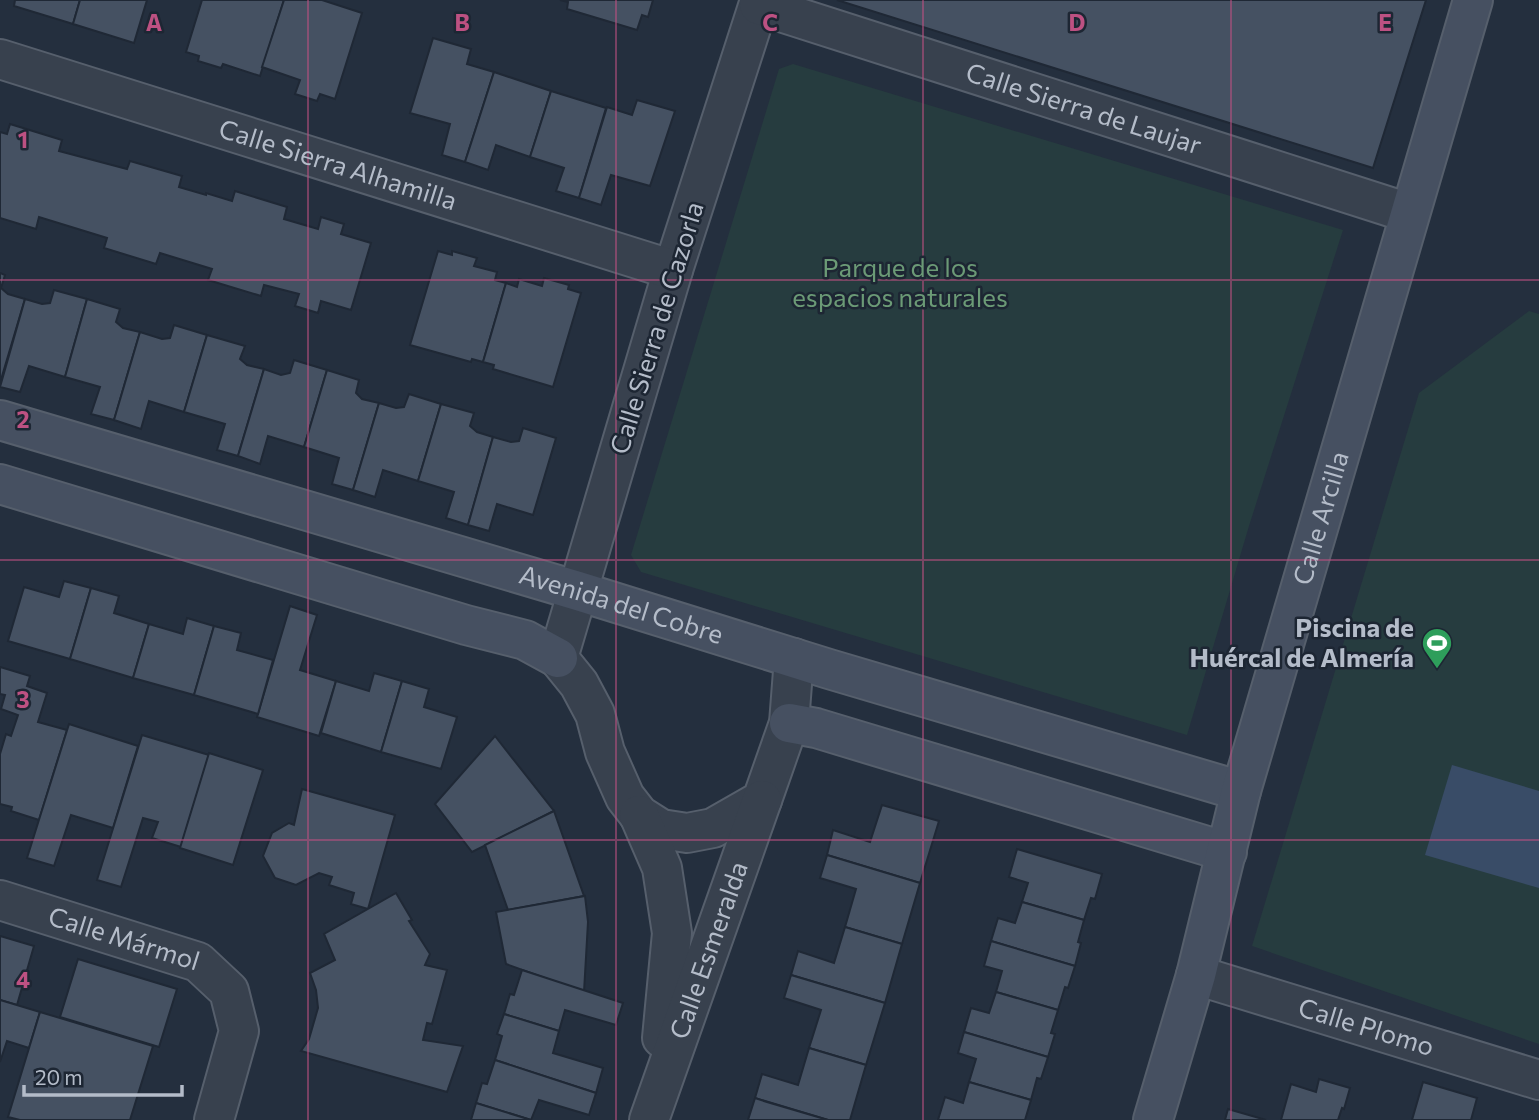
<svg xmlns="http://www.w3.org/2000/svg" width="1539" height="1120" font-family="Commissioner,sans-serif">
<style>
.green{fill:#263c3f}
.water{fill:#394c67}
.building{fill:#455162;stroke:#1f2835;stroke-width:2}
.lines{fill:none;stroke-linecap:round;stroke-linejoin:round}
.street-casing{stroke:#565f6c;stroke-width:42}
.secondary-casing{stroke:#565f6c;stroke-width:42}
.street{stroke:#38414e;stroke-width:38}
.secondary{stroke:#465061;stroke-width:38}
.grid{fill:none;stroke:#bd5182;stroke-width:2;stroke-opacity:0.55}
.labels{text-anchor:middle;stroke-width:5;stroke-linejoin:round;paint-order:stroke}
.street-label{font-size:26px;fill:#b4bcc9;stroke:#1d2633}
.park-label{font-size:26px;fill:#6b9a76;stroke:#1d2633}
.poi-label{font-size:26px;font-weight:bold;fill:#b4bcc9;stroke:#1d2633;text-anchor:end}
.grid-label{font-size:23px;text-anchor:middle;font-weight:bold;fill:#bd5182;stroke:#1d2633;stroke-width:5;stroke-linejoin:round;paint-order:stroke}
</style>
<rect width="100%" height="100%" fill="#242f3e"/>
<g class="green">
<path d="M793,64L1343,230L1249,526L1187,735L641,572L631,555L779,69Z"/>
<path d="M1529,311L1539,314V1044L1252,946L1419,393Z"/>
</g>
<path class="water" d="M1452,765L1539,791V888L1425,855Z"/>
<g class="building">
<path d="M15,0H80L73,24L14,6Z"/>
<path d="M80,0H147L134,43L73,24Z"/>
<path d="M202,0H284L260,76L223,64L221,68L198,61L199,56L186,52Z"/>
<path d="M284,0H322L362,13L335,99L320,94L317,101L295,94L300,80L262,67Z"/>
<path d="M560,0H653L648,17L642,15L637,30L567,9L568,2Z"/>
<path d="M837,0H1426L1373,168Z"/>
<path d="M433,38L471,49L467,64L494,72L465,162L442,155L450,124L410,113Z"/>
<path d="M494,72L551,91L530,157L496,145L488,170L465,162Z"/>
<path d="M551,91L606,108L579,198L556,191L564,168L530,157Z"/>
<path d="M637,100L675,111L650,186L611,175L601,205L579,198L607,107L632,115Z"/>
<path d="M10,124L62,140L59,151L127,169L130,161L182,176L179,187L206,195V193L232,201L235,191L287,207L284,219L318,229L321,217L344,224L341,234L371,243L351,310L321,301L318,313L295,306L299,294L264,285L261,296L208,280L212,269L160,253L156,264L104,248L107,238L39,217L36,229L0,218V132L7,134Z"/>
<path d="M438,251L452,255V251L477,258L474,266L497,272L495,280L506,283L483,362L472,359L471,362L410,345Z"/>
<path d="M0,273L5,275L1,288L8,294L25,299L0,383Z"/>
<path d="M544,278L569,285L568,289L581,293L553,387L493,369L494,365L483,362L506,283L517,287L519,279L542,286Z"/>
<path d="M54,290L87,299L65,377L29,366L20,392L0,387L25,299L42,304L50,303Z"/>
<path d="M87,299L120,309L116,322L123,328L140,332L114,420L91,414L100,387L65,377Z"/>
<path d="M174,325L207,335L184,412L149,401L141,429L114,420L140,332L162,339L170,338Z"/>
<path d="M207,335L245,346L240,359L247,365L264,369L238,456L217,450L225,424L184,412Z"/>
<path d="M294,360L327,370L304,447L268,436L260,464L238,456L264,369L281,375L290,373Z"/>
<path d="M327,370L359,380L356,393L362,399L379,403L353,490L332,484L339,458L304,447Z"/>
<path d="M409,394L441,404L418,481L383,470L375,497L353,490L379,403L396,408L404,407Z"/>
<path d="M441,404L474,413L470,426L477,432L493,437L468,525L446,518L454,492L418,481Z"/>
<path d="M523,428L556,438L533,515L497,504L489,531L468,525L493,437L511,442L519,441Z"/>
<path d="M64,581L91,588L70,659L8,641L24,587L59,597Z"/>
<path d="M91,588L119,596L114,613L149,624L133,678L70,659Z"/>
<path d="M290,606L317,615L300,670L336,681L319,736L257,717Z"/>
<path d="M187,618L214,626L194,695L133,678L149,624L183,634Z"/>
<path d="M214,626L241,633L237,650L273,660L258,714L194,695Z"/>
<path d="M0,667L30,676L27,686L47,693L38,722L67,730L39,820L11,811L12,807L0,804V754L6,734L11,736L18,715L1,709L5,695L0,694Z"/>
<path d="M374,673L402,681L381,752L321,733L336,681L369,691Z"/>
<path d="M402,681L429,689L424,707L457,717L441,769L381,752Z"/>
<path d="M69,724L138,746L113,828L71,815L54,866L27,858Z"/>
<path d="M142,735L209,755L181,847L152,838L158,822L143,818L121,887L97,880Z"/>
<path d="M495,736L554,811L472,852L435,804Z"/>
<path d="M209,753L263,770L233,865L180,848Z"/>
<path d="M302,789L395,815L368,909L351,904L354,893L329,885L332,877L319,873L296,885L275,878L263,856L272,833L289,823L294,825Z"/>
<path d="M882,805L939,821L920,883L827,855L833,830L870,842Z"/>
<path d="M554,811L584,896L508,910L485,845Z"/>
<path d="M1017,849L1102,874L1095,899L1091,898L1084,920L1022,902L1028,883L1009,877Z"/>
<path d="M827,855L920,883L902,944L845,927L856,889L820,878Z"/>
<path d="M396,893L412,920L409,921L430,954L425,965L447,970L432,1024L427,1023L423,1040L463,1046L447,1092L301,1051L309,1039L318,1008L316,990L310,973L335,960L324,934Z"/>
<path d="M585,896L588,922L584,992L506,964L496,912Z"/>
<path d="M1022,902L1084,920L1078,942L1081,943L1075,966L991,941L998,918L1015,923Z"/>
<path d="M845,927L902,944L885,1003L791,975L798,951L834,963Z"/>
<path d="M0,936L34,946L17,1005L0,1000Z"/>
<path d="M991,941L1075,966L1068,988L1065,987L1058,1010L996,992L1002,971L984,966Z"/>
<path d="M78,959L177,989L159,1047L60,1017Z"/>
<path d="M522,970L623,1003L616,1025L565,1010L559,1031L504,1014L510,994L514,995Z"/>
<path d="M791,975L885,1003L866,1065L809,1048L821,1010L784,998Z"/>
<path d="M996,992L1058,1010L1051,1033L1055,1034L1048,1057L964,1032L971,1008L989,1013Z"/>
<path d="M0,1000L40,1012L29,1048L7,1041L0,1062Z"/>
<path d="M40,1012L153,1046L130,1120H20L8,1117Z"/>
<path d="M504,1014L559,1031L553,1053L603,1068L596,1093L495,1060L502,1036L497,1034Z"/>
<path d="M964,1032L1048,1057L1041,1079L1037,1078L1031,1100L969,1082L976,1059L958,1053Z"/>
<path d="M809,1048L866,1065L850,1120H828L755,1098L762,1074L798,1085Z"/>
<path d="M495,1060L596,1093L589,1115L539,1100L531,1120L476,1103L482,1083L487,1084Z"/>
<path d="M1319,1079L1350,1088L1344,1109L1342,1108L1338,1120H1281L1291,1084L1316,1092Z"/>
<path d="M969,1082L1031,1100L1025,1120H938L945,1097L963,1103Z"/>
<path d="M1423,1082L1477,1098L1471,1120H1412Z"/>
<path d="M755,1098L767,1102L828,1120H748Z"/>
<path d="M476,1103L531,1120H471Z"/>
<path d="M1228,1109L1266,1120H1225Z"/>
</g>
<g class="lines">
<g class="street-casing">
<g id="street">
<path d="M760,0L673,270L558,658L579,684L595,714L605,752L625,797L639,815L661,829L687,833L713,828L762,800L789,723L794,658"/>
<path id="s1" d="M759,5L1409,213"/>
<path id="s2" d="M0,59L673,270"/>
<path d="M639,815L662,868L672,933L662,1038"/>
<path id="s3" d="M0,900L198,962L229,991L239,1031L214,1120"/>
<path id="s4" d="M1196,975L1539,1080"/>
<path id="s5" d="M649,1120L762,800"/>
</g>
</g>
<g class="secondary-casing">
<g id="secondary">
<path id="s6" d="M0,420L578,591L829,669L1241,791"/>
<path d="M0,484L466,625L525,640L558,658"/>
<path d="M789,723L816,728L1227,852"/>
<path id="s7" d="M1153,1120L1196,975L1241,791L1473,0"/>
</g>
</g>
<use href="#street" class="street"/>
<use href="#secondary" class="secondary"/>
</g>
<path class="grid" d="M308,0V1120M616,0V1120M923,0V1120M1231,0V1120M0,280H1539M0,560H1539M0,840H1539"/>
<defs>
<g id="stadium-pin" transform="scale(1.575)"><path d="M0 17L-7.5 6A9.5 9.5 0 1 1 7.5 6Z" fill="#2e9e5b" stroke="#1d2633"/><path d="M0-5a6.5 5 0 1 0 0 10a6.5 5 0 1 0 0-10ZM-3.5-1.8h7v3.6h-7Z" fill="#fff"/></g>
</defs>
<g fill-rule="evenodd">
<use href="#stadium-pin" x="1437" y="643"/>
</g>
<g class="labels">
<g class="street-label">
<text dy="9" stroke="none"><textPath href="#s1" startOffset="341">Calle Sierra de Laujar</textPath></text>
<text dy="9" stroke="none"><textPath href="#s2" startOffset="354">Calle Sierra Alhamilla</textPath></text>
<text transform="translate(657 328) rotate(-73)" y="9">Calle Sierra de Cazorla</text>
<text dy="9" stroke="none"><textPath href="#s7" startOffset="625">Calle Arcilla</textPath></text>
<text dy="9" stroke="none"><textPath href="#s6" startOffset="648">Avenida del Cobre</textPath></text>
<text dy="9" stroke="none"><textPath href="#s3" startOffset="130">Calle Mármol</textPath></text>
<text dy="9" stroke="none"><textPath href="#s5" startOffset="180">Calle Esmeralda</textPath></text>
<text dy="9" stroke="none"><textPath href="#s4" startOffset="178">Calle Plomo</textPath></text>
</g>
<g class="park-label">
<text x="900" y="277">Parque de los<tspan x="900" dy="30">espacios naturales</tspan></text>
</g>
<g class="poi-label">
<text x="1414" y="637">Piscina de<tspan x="1414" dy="30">Huércal de Almería</tspan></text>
</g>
</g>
<g class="grid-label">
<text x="154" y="31">A</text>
<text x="462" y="31">B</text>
<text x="770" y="31">C</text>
<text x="1077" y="31">D</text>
<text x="1385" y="31">E</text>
<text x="23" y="148">1</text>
<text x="23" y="428">2</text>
<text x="23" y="708">3</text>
<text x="23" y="988">4</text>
</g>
<path d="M24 1085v10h158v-10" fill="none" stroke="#b4bcc9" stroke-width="3.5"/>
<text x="35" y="1085" font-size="21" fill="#b4bcc9" stroke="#1d2633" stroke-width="5" paint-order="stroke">20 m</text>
</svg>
